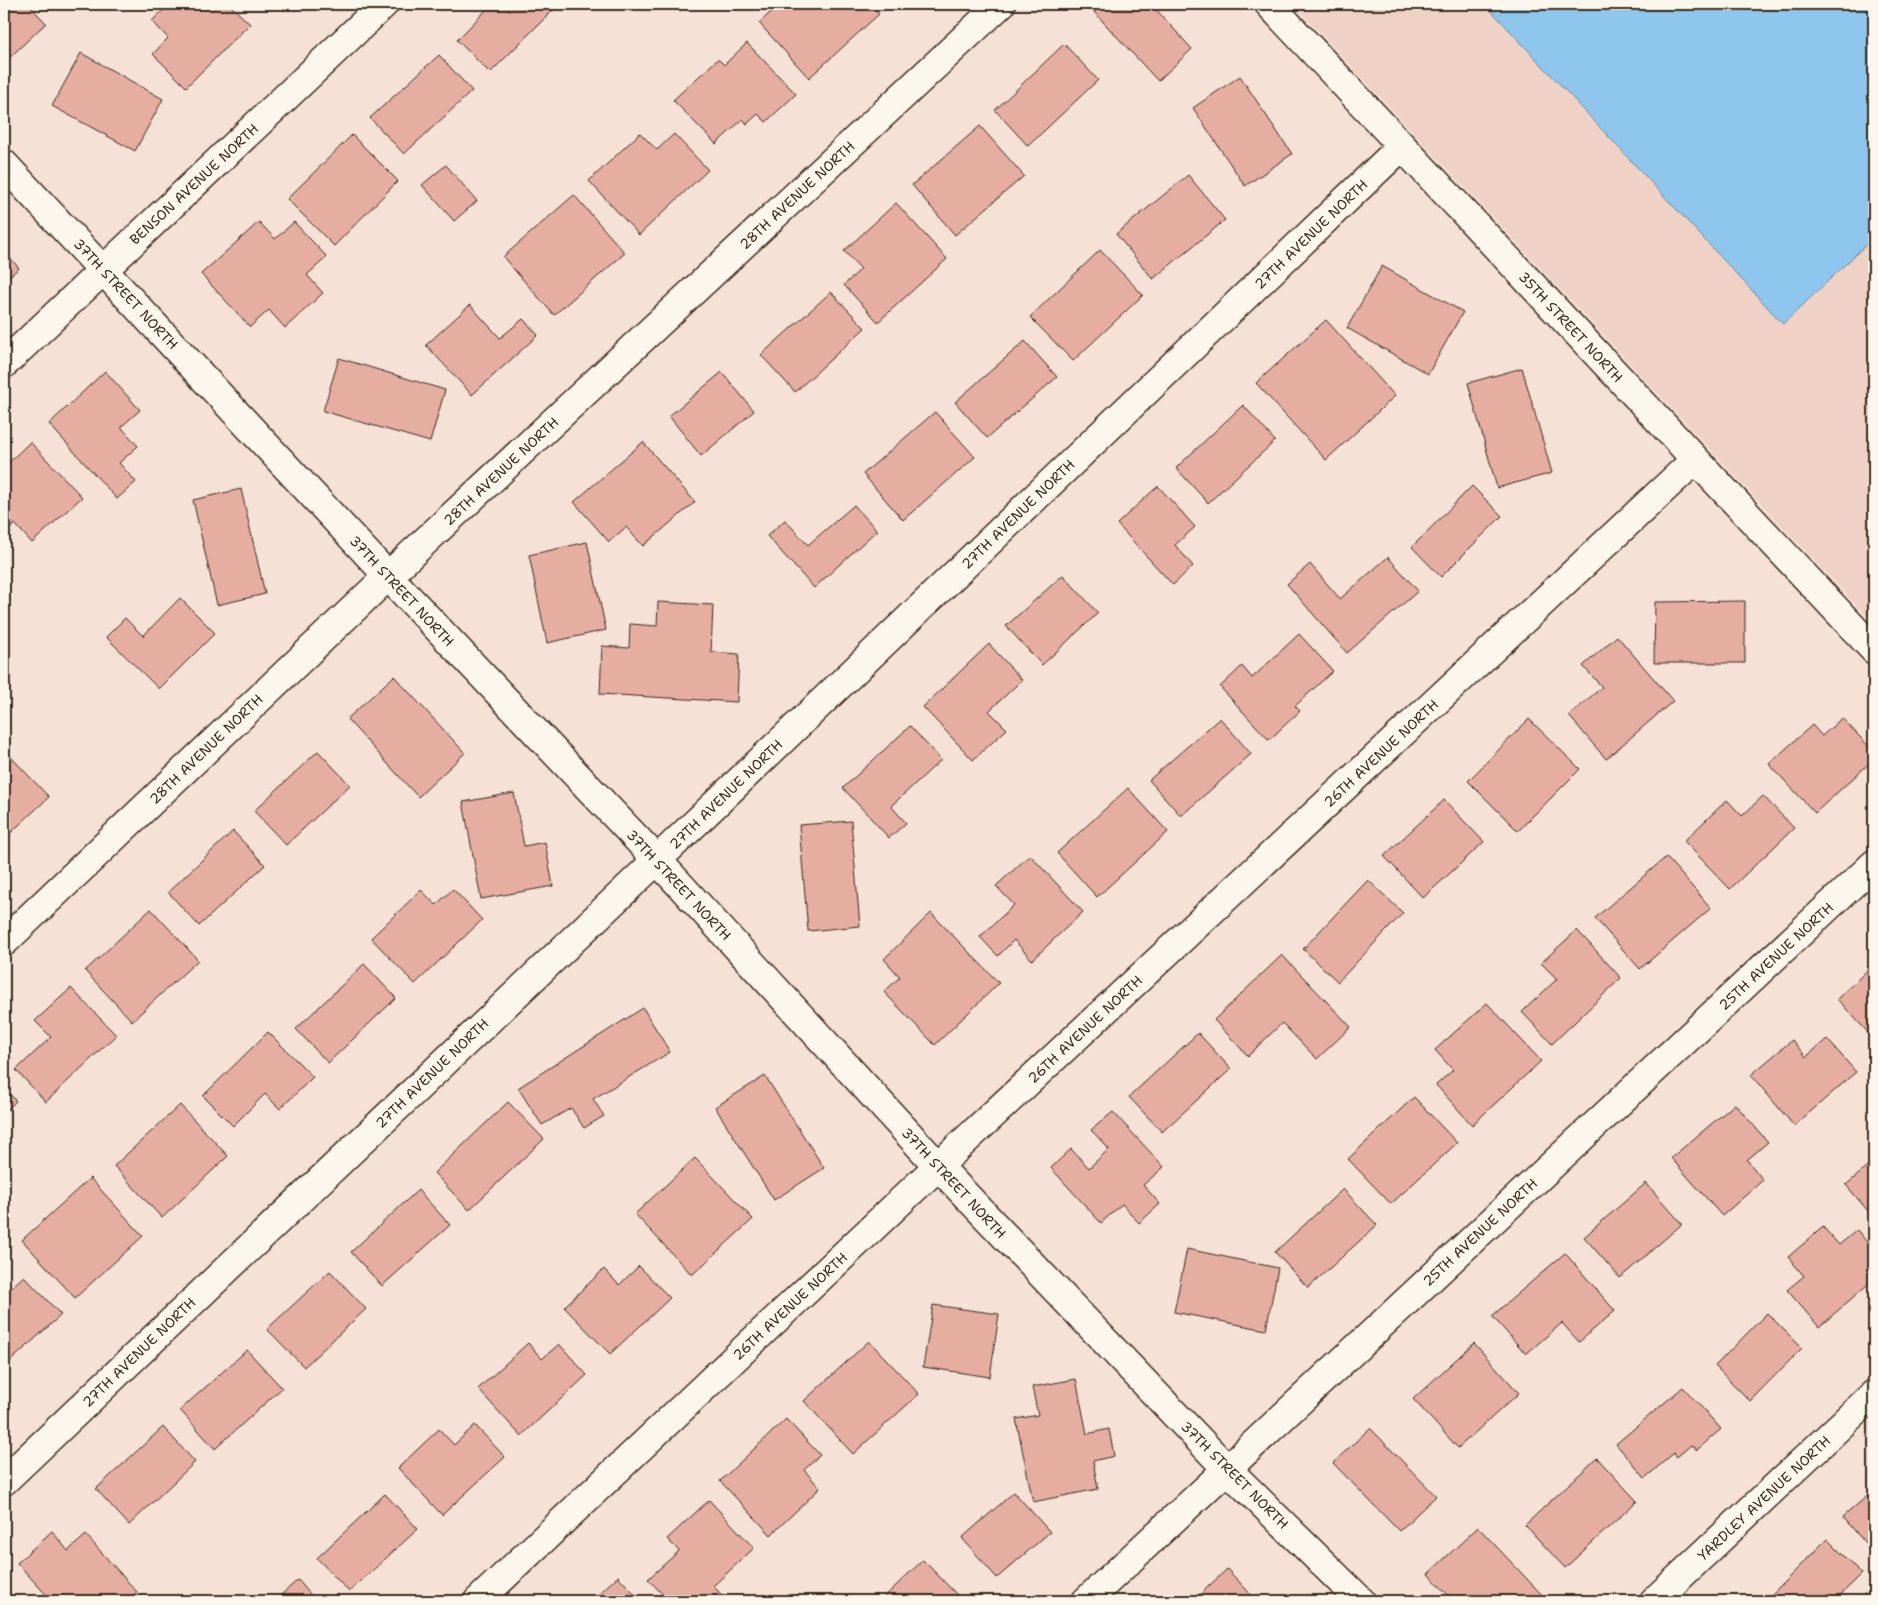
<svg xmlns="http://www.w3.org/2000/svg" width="1878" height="1605" font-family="'Shantell Sans',sans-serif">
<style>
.built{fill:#f0d1c6}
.water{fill:#8ec6ed;stroke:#6d889a}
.building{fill:#e6ada1;stroke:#3b2a1e}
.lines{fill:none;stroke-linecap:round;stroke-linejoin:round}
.minor-casing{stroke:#3b2a1e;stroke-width:31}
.minor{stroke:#fbf7ec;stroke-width:28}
.labels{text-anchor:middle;stroke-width:5;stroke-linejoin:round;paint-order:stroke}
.street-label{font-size:14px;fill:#3b2a1e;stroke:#fbf7ec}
</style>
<rect width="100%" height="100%" fill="#f5e1d6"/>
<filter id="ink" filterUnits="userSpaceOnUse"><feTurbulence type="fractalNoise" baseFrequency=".02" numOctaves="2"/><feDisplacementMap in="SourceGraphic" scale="10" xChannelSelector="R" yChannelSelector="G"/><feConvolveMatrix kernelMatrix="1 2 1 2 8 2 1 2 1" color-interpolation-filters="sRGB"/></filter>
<g filter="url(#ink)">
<path class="built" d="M1293,4H1485L1783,324L1874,237V624Z"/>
<path class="water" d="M1485,4H1874V237L1783,324Z"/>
<g class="building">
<path d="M4,4H28L46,23L8,59L4,54Z"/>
<path d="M169,4H198L200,6L203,4H229L250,24L186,87L153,54L168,38L152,21Z"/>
<path d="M492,4H548L554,9L490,73L457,40Z"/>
<path d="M780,4H805L811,10L817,4H869L879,14L809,78L759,23Z"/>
<path d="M1104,4H1151L1192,49L1158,81L1094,12Z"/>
<path d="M747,43L796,94L766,122L758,114L747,124L743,119L716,144L673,100L718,59L724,65Z"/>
<path d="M1064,44L1098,80L1028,146L995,110Z"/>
<path d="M81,53L163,99L135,151L52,106Z"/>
<path d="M439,55L472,91L404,154L370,118Z"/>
<path d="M1240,76L1292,154L1245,186L1193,108Z"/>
<path d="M980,126L1024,176L955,235L912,185Z"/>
<path d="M640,133L657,150L674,134L708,170L639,235L589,181Z"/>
<path d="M352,135L398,181L334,246L287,199Z"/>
<path d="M446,165L477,201L454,221L422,185Z"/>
<path d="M1188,175L1225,220L1153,279L1116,234Z"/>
<path d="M574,195L625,253L554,315L503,257Z"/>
<path d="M896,203L947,259L878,322L844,285L861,269L844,251Z"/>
<path d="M259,222L275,239L294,222L327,257L307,275L323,293L285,328L269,310L250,327L201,274Z"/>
<path d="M1100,250L1143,295L1073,361L1030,317Z"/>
<path d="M4,251L19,268L4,281Z"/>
<path d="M1382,266L1463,312L1428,374L1347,328Z"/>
<path d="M831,292L865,328L795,392L761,355Z"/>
<path d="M470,305L500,338L523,319L538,335L472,395L426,345Z"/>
<path d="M1326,320L1395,396L1326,460L1256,383Z"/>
<path d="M1025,341L1057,377L987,438L955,402Z"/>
<path d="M339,358L445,390L430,442L323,411Z"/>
<path d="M1522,368L1552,473L1497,488L1468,383Z"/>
<path d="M105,371L140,410L121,427L138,446L119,463L136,482L117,499L49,424Z"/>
<path d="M722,372L754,411L701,456L669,416Z"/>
<path d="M1243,405L1275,441L1208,503L1176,468Z"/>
<path d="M935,412L975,457L903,520L863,474Z"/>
<path d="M30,442L82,497L32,543L15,524L4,535V467Z"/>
<path d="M643,442L695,502L643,546L626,527L609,542L574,502Z"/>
<path d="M1158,486L1195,527L1175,545L1193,566L1173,585L1117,524Z"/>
<path d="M1472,486L1502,516L1441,577L1412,547Z"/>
<path d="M241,489L265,594L217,605L193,500Z"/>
<path d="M854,505L877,530L814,588L767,536L785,520L808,545Z"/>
<path d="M587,542L606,630L547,643L529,555Z"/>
<path d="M1388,557L1418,591L1347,653L1287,584L1310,564L1340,599Z"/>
<path d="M1063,575L1098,613L1042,665L1006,626Z"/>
<path d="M180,598L215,633L159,689L106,637L125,618L143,636Z"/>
<path d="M1745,601V663H1654L1655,602Z"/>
<path d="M658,602L713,605L711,652L739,654L737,702L600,694L602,646L629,648L630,624L657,626Z"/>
<path d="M1299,634L1333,671L1295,706L1300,711L1269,740L1220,687L1242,666L1252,678Z"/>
<path d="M1617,636L1673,701L1606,759L1569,716L1602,687L1583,666Z"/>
<path d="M989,644L1022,680L989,711L1007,729L973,760L923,707Z"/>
<path d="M394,676L465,753L418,797L347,719Z"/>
<path d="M1220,718L1251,754L1181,816L1149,780Z"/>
<path d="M1842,718L1874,752V759L1815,813L1769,764L1812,725L1822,736Z"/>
<path d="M1529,719L1580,769L1518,831L1468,781Z"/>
<path d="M910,726L941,760L891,806L906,823L889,838L843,788Z"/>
<path d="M318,751L350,785L286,845L254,811Z"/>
<path d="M9,755L49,797L4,839V760Z"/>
<path d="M1128,788L1168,832L1097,897L1057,853Z"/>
<path d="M514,793L524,846L545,842L553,886L481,899L463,802Z"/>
<path d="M1763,796L1794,828L1730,889L1684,841L1727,800L1742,816Z"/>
<path d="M1444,800L1484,842L1423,898L1384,856Z"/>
<path d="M851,821L860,926L808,931L799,825Z"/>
<path d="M233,831L265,865L199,926L168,892Z"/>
<path d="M1030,855L1083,912L1032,960L1014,940L998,956L980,937L1014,905L996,886Z"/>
<path d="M1666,857L1711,908L1640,969L1595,918Z"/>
<path d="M1368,880L1403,913L1338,982L1303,949Z"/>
<path d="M453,889L482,920L415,984L371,938L421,890L436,905Z"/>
<path d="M151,909L198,960L132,1021L85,971Z"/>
<path d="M931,913L999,983L935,1045L884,992L900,977L884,959Z"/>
<path d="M1577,930L1621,978L1552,1044L1522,1012L1557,979L1541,963Z"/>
<path d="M1282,955L1351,1027L1317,1059L1282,1023L1248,1056L1214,1020Z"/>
<path d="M364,964L396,998L328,1063L296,1029Z"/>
<path d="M1874,964V1039L1837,999Z"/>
<path d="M71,988L116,1035L46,1102L16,1070L51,1037L35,1021Z"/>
<path d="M1487,1003L1541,1061L1472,1125L1436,1085L1453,1070L1435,1050Z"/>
<path d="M643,1008L670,1052L593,1099L604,1116L584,1128L571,1108L542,1125L518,1088Z"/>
<path d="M268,1032L313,1077L280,1109L265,1094L233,1126L203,1096Z"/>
<path d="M1198,1033L1231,1069L1162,1132L1129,1097Z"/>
<path d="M1827,1039L1856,1072L1794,1126L1751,1075L1792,1040L1806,1057Z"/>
<path d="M765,1076L824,1168L774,1200L715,1107Z"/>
<path d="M4,1088L16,1101L4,1113Z"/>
<path d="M1414,1097L1457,1143L1391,1204L1348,1159Z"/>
<path d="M508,1102L544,1139L469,1210L434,1173Z"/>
<path d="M1735,1104L1768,1142L1747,1160L1763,1180L1722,1216L1671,1158Z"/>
<path d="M180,1105L228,1156L162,1218L114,1166Z"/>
<path d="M1113,1112L1164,1167L1143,1185L1160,1204L1139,1223L1122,1204L1101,1223L1051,1168L1071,1149L1089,1168L1109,1149L1091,1130Z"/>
<path d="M695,1158L753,1219L692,1275L635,1214Z"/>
<path d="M1874,1161V1218L1846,1185Z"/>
<path d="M90,1178L143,1236L75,1298L22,1240Z"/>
<path d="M1646,1183L1682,1224L1620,1278L1584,1237Z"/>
<path d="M1343,1189L1377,1225L1308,1288L1275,1252Z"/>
<path d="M418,1190L450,1225L382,1286L351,1252Z"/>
<path d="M1823,1227L1839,1245L1857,1230L1874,1251V1279L1819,1327L1787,1290L1804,1276L1788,1257Z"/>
<path d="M1187,1249L1278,1268L1266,1330L1174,1312Z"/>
<path d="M1565,1253L1615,1311L1579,1342L1562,1323L1526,1354L1492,1316Z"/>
<path d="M639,1266L670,1298L610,1354L564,1307L604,1269L619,1285Z"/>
<path d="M330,1271L366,1309L304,1367L267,1329Z"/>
<path d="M24,1276L61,1315L4,1367V1294Z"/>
<path d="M933,1305L999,1314L990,1377L923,1367Z"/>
<path d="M1767,1313L1802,1348L1750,1401L1715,1366Z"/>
<path d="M869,1341L919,1394L853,1454L804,1401Z"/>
<path d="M528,1343L542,1359L559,1344L587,1375L521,1436L478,1389Z"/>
<path d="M1474,1343L1519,1393L1458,1448L1413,1399Z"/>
<path d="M247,1350L282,1388L215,1449L180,1410Z"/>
<path d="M1076,1379L1087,1434L1109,1429L1114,1456L1093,1461L1098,1489L1033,1502L1016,1419L1038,1415L1032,1387Z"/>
<path d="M1683,1387L1721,1429L1697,1450L1691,1445L1677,1457L1674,1453L1645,1478L1616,1444Z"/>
<path d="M786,1419L820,1455L804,1470L820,1488L771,1535L720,1481Z"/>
<path d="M475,1425L505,1457L442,1515L398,1468L439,1429L454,1445Z"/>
<path d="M163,1427L195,1462L129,1525L96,1489Z"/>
<path d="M1370,1428L1436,1496L1399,1531L1333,1463Z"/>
<path d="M1597,1458L1637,1501L1565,1568L1525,1525Z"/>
<path d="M1874,1490V1551L1873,1552L1843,1517Z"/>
<path d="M1014,1492L1050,1532L997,1578L962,1538Z"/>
<path d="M385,1494L418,1529L349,1592L317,1558Z"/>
<path d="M709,1500L754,1548L713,1586L728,1601H669L648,1579L679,1551L667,1539Z"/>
<path d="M1478,1527L1543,1596L1538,1601H1454L1428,1574Z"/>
<path d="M52,1531L68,1551L86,1535L137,1592L127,1601H52L17,1563Z"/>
<path d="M1827,1539L1862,1574L1834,1601H1765Z"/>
<path d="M923,1560L962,1600L880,1601Z"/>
<path d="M1227,1569L1257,1601H1193Z"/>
<path d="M618,1576L641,1601H591Z"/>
<path d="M298,1580L316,1601H274Z"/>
</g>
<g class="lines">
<g class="minor-casing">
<g id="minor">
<path d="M1269,4L1874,650"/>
<path d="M4,164L388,576L657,860L938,1166L1227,1469L1361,1601"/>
<path d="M4,364L384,4"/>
<path d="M4,942L388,576L1001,4"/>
<path d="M4,1481L657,860L1402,146"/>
<path d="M478,1601L938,1166L1695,460"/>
<path d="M1086,1601L1874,864"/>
<path d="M1654,1601L1874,1394"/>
</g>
</g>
<use href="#minor" class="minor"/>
</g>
</g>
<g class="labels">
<g class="street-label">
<text transform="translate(194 184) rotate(-43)" y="5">BENSON AVENUE NORTH</text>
<text transform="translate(797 195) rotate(-43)" y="5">28TH AVENUE NORTH</text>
<text transform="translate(1311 234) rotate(-44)" y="5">27TH AVENUE NORTH</text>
<text transform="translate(126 294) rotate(47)" y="5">37TH STREET NORTH</text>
<text transform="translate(1571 327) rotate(47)" y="5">35TH STREET NORTH</text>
<text transform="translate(501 471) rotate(-43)" y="5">28TH AVENUE NORTH</text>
<text transform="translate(1018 514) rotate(-44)" y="5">27TH AVENUE NORTH</text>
<text transform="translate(402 591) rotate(47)" y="5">37TH STREET NORTH</text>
<text transform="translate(206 749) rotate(-44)" y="5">28TH AVENUE NORTH</text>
<text transform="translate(1381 753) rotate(-43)" y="5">26TH AVENUE NORTH</text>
<text transform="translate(726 794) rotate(-44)" y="5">27TH AVENUE NORTH</text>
<text transform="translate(679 885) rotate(47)" y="5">37TH STREET NORTH</text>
<text transform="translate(1776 956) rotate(-43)" y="5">25TH AVENUE NORTH</text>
<text transform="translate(1085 1029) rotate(-43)" y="5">26TH AVENUE NORTH</text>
<text transform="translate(432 1073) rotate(-44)" y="5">27TH AVENUE NORTH</text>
<text transform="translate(954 1183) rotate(47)" y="5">37TH STREET NORTH</text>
<text transform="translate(1480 1232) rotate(-43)" y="5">25TH AVENUE NORTH</text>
<text transform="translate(790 1306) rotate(-43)" y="5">26TH AVENUE NORTH</text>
<text transform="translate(139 1352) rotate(-44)" y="5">27TH AVENUE NORTH</text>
<text transform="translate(1235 1475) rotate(45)" y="5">37TH STREET NORTH</text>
<text transform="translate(1764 1498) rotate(-43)" y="5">YARDLEY AVENUE NORTH</text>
</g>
</g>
<rect width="1878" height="1605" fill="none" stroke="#fbf7ec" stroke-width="20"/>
<rect x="10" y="10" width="1858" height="1585" fill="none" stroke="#3b2a1e" stroke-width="2" filter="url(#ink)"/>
</svg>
